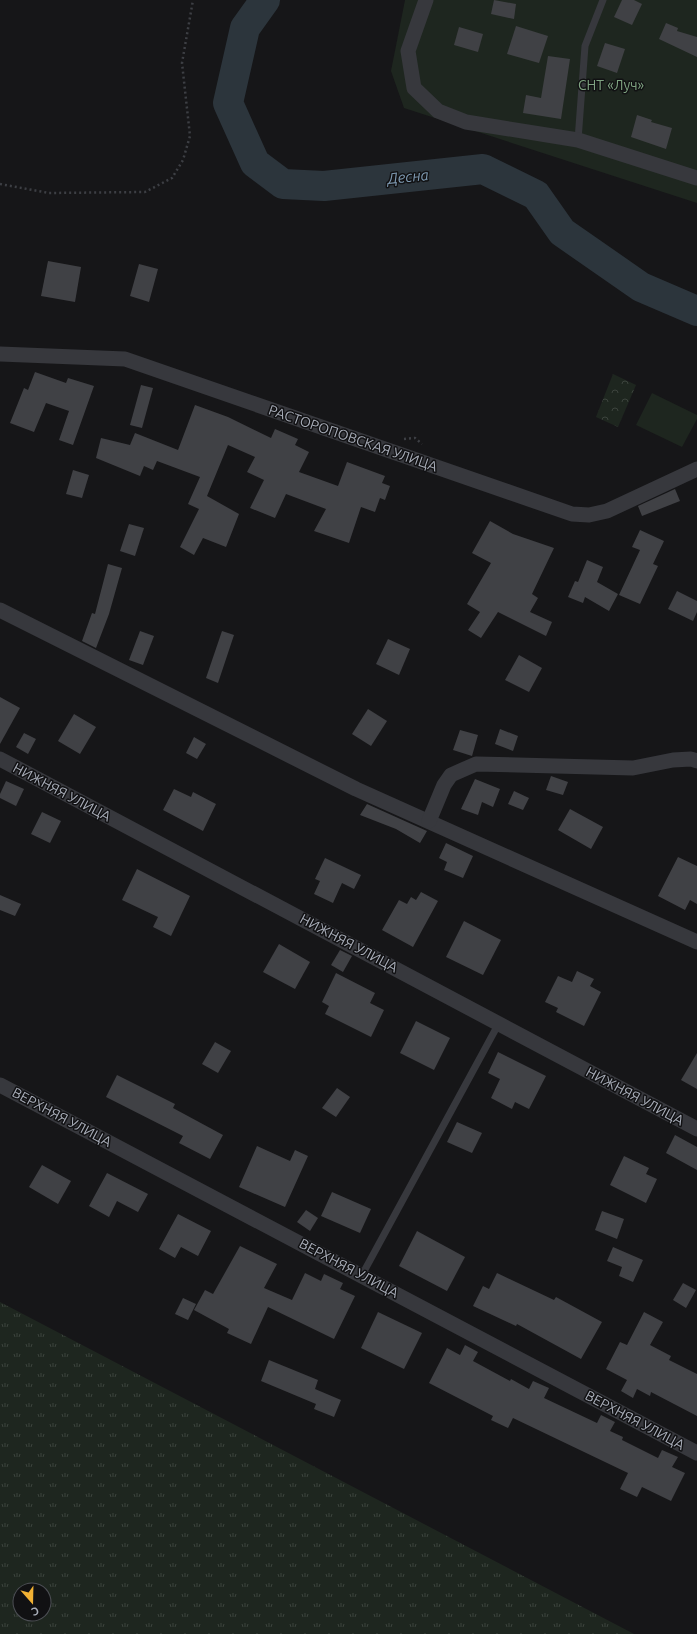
<svg xmlns="http://www.w3.org/2000/svg" width="697" height="1634" font-family="Ubuntu,sans-serif">
<style>
.grass{fill:url(#grass-tufts);fill-rule:evenodd}
.park{fill:url(#park-crowns)}
.garden{fill:#1e261f}
.lines{fill:none;stroke-linecap:round;stroke-linejoin:round}
.river{stroke:#2c353c;stroke-width:30}
.building{fill:#404145}
.path{stroke:#3d3f44;stroke-width:2.5;stroke-dasharray:2 3;stroke-linecap:butt}
.service{stroke:#37383d;stroke-width:7}
.minor{stroke:#37383d;stroke-width:15}
.labels{text-anchor:middle;stroke-width:3;stroke-linejoin:round;paint-order:stroke}
.park-label{font-size:14px;fill:#7fa381;stroke:#111113}
.street-label{font-size:14px;fill:#a8adb8;stroke:#111113}
.water-label{font-size:15px;font-style:italic;fill:#7f9bb3;stroke:#111113}
</style>
<defs>
<pattern id="grass-tufts" width="24" height="20" patternUnits="userSpaceOnUse"><rect width="24" height="20" fill="#1e261f"/><path d="M3 7l-1-3M5 7V3M7 7l1-3M15 17l-1-3M17 17v-4M19 17l1-3" fill="none" stroke="#3c433d"/></pattern>
<pattern id="park-crowns" width="20" height="18" patternUnits="userSpaceOnUse"><rect width="20" height="18" fill="#1e261f"/><path d="M2 6a3 3 0 1 1 6 0M12 15a3 3 0 1 1 6 0" fill="none" stroke="#3c433d"/></pattern>
</defs>
<rect width="100%" height="100%" fill="#161618"/>
<path class="grass" d="M0,1302L634,1634H0ZM20,1590H44V1614H20Z"/>
<path class="park" d="M613,374L636,385L618,427L596,417Z"/>
<g class="garden">
<path d="M405,0H697V203L404,108L391,71Z"/>
<path d="M652,393L697,415V419L682,447L636,425Z"/>
</g>
<g class="lines">
<path class="river" d="M265,0L245,28L228,103L255,163L283,184L324,186L483,169L536,195L562,232L641,287L697,311"/>
</g>
<g class="building">
<path d="M494,0L516,4L514,19L491,14Z"/>
<path d="M622,0H634L642,4L632,25L614,17Z"/>
<path d="M666,23L678,28L677,31L697,37V57L659,39Z"/>
<path d="M516,26L548,36L539,63L507,54Z"/>
<path d="M459,27L483,34L478,52L454,45Z"/>
<path d="M605,43L625,49L617,73L597,66Z"/>
<path d="M548,56L570,59L561,119L523,113L526,95L541,98Z"/>
<path d="M637,115L652,120L651,122L672,128L666,149L631,137Z"/>
<path d="M48,261L81,267L75,302L41,296Z"/>
<path d="M139,264L158,269L149,302L130,296Z"/>
<path d="M35,372L66,383L68,378L94,386L73,445L59,440L69,411L46,403L34,432L10,423L24,388L28,390Z"/>
<path d="M141,385L153,388L142,428L130,425Z"/>
<path d="M195,405L228,417L271,438L275,429L298,439L295,445L309,452L299,472L338,486L347,462L385,476L382,483L390,486L385,500L380,498L375,512L361,507L349,543L314,531L326,509L286,494L275,518L250,508L264,480L247,472L255,457L228,445L207,496L239,514L226,547L203,538L194,555L180,547L199,509L188,504L200,477L157,461L153,470L144,466L140,476L96,458L101,438L130,445L135,433L178,450Z"/>
<path d="M73,470L89,475L82,498L66,494Z"/>
<path d="M675,489L680,501L642,516L638,506Z"/>
<path d="M490,521L513,534L554,548L532,594L538,598L530,612L552,622L546,636L498,612L481,638L468,630L480,612L467,604L491,563L472,553Z"/>
<path d="M129,524L144,528L135,556L120,551Z"/>
<path d="M640,530L664,541L653,564L658,566L640,604L619,595L640,550L632,547Z"/>
<path d="M587,560L603,567L597,582L618,594L609,611L585,597L583,603L568,597L575,581L578,582Z"/>
<path d="M108,564L122,568L109,614L96,648L82,641L92,613L95,614Z"/>
<path d="M677,591L697,601V612L693,621L668,609Z"/>
<path d="M140,631L154,636L143,665L129,660Z"/>
<path d="M222,631L234,635L218,683L206,678Z"/>
<path d="M388,639L410,649L399,675L376,664Z"/>
<path d="M519,655L542,668L529,692L505,680Z"/>
<path d="M0,697L20,708L0,744Z"/>
<path d="M368,709L387,721L371,746L352,734Z"/>
<path d="M74,714L96,727L80,754L58,741Z"/>
<path d="M500,729L518,736L513,751L495,744Z"/>
<path d="M460,730L478,735L472,756L453,750Z"/>
<path d="M24,733L36,739L28,754L16,747Z"/>
<path d="M194,737L206,744L197,759L186,753Z"/>
<path d="M551,776L568,782L563,795L546,790Z"/>
<path d="M475,779L500,789L493,807L482,802L478,815L461,809Z"/>
<path d="M6,781L24,789L16,806L0,798V794Z"/>
<path d="M174,789L191,797L193,792L216,804L203,831L163,810Z"/>
<path d="M514,791L529,798L523,810L508,804Z"/>
<path d="M367,804L427,831L420,843L396,829L360,815Z"/>
<path d="M570,809L603,827L591,849L558,830Z"/>
<path d="M42,812L61,821L50,843L31,834Z"/>
<path d="M446,843L473,856L463,878L444,870L447,862L439,858Z"/>
<path d="M678,857L697,866V904L690,900L685,910L658,896Z"/>
<path d="M325,858L361,875L354,889L342,883L333,903L314,894L320,881L315,879Z"/>
<path d="M137,869L190,896L171,936L153,927L158,917L122,900Z"/>
<path d="M421,892L438,901L413,947L382,930L399,900L407,904L411,897L416,900Z"/>
<path d="M0,895L21,904L15,916L0,910Z"/>
<path d="M464,921L501,940L483,975L446,957Z"/>
<path d="M279,944L310,962L295,989L263,972Z"/>
<path d="M340,950L352,956L343,972L331,965Z"/>
<path d="M577,971L594,979L590,986L601,992L584,1026L556,1012L558,1008L545,1002L558,976L572,982Z"/>
<path d="M336,973L375,993L370,1003L384,1010L371,1037L325,1014L329,1006L322,1002Z"/>
<path d="M416,1021L450,1038L434,1070L400,1053Z"/>
<path d="M215,1042L231,1051L218,1073L202,1064Z"/>
<path d="M498,1052L546,1076L529,1109L515,1102L512,1109L491,1098L500,1079L488,1073Z"/>
<path d="M697,1053V1089L681,1080Z"/>
<path d="M117,1075L175,1104L173,1108L223,1135L210,1159L179,1143L183,1136L106,1097Z"/>
<path d="M337,1088L350,1097L336,1117L322,1108Z"/>
<path d="M457,1122L482,1133L472,1153L447,1142Z"/>
<path d="M675,1135L697,1147V1170L666,1153Z"/>
<path d="M257,1146L290,1161L295,1150L308,1156L285,1207L239,1187Z"/>
<path d="M624,1156L649,1168L646,1174L657,1179L646,1203L610,1185Z"/>
<path d="M42,1165L71,1181L58,1204L29,1187Z"/>
<path d="M107,1173L148,1194L138,1212L117,1201L109,1217L89,1206Z"/>
<path d="M332,1192L371,1209L360,1233L321,1216Z"/>
<path d="M306,1210L318,1218L310,1231L297,1222Z"/>
<path d="M602,1211L624,1219L617,1239L595,1230Z"/>
<path d="M178,1214L211,1231L198,1256L181,1247L175,1258L159,1249Z"/>
<path d="M417,1231L465,1257L447,1291L399,1266Z"/>
<path d="M240,1246L277,1264L264,1288L292,1300L305,1273L321,1281L324,1274L343,1283L340,1289L355,1296L334,1339L268,1307L251,1344L227,1333L229,1329L194,1310L205,1290L213,1294Z"/>
<path d="M613,1247L643,1260L633,1282L619,1276L622,1267L607,1261Z"/>
<path d="M497,1273L554,1300L556,1297L602,1322L581,1359L517,1324L516,1326L473,1306L483,1286L489,1289Z"/>
<path d="M683,1283L696,1290L686,1308L673,1300Z"/>
<path d="M183,1298L196,1304L188,1320L175,1314Z"/>
<path d="M378,1312L422,1333L404,1369L361,1348Z"/>
<path d="M644,1312L663,1322L650,1345L671,1356L669,1360L697,1374V1416L651,1392L650,1396L637,1389L633,1398L621,1391L627,1380L606,1369L620,1342L627,1345Z"/>
<path d="M465,1345L478,1352L473,1361L510,1381L511,1379L529,1389L533,1381L549,1388L544,1398L597,1423L601,1415L615,1422L610,1431L623,1437L622,1440L658,1458L662,1450L678,1457L672,1467L685,1473L671,1501L642,1487L637,1497L620,1489L628,1473L513,1418L508,1428L491,1420L493,1416L429,1383L447,1348L460,1355Z"/>
<path d="M269,1360L318,1380L315,1389L341,1400L334,1417L314,1409L316,1404L261,1381Z"/>
</g>
<g class="lines">
<g class="path">
<path d="M0,184L49,193L145,192L172,178L183,160L190,136L182,63L193,0"/>
<path d="M404,439L415,438L422,444"/>
</g>
<g class="service">
<path d="M578,140L585,46L603,0"/>
<path d="M362,1275L499,1023"/>
</g>
<g class="minor">
<path d="M426,0L408,51L414,88L438,111L466,122L578,140L697,178"/>
<path d="M0,354L125,359L572,514L589,515L607,511L697,469"/>
<path d="M0,610L356,789L697,942"/>
<path d="M0,759L697,1129"/>
<path d="M429,821L444,785L451,775L476,764L633,768L673,760L691,759L697,761"/>
<path d="M0,1085L697,1453"/>
</g>
</g>
<g class="labels">
<g class="park-label">
<text x="611" y="90">СНТ «Луч»</text>
</g>
<g class="street-label">
<text transform="translate(353 438) rotate(19)" y="5">РАСТОРОПОВСКАЯ УЛИЦА</text>
<text transform="translate(62 792) rotate(28)" y="5">НИЖНЯЯ УЛИЦА</text>
<text transform="translate(349 943) rotate(28)" y="5">НИЖНЯЯ УЛИЦА</text>
<text transform="translate(635 1096) rotate(28)" y="5">НИЖНЯЯ УЛИЦА</text>
<text transform="translate(62 1117) rotate(28)" y="5">ВЕРХНЯЯ УЛИЦА</text>
<text transform="translate(349 1268) rotate(28)" y="5">ВЕРХНЯЯ УЛИЦА</text>
<text transform="translate(635 1420) rotate(28)" y="5">ВЕРХНЯЯ УЛИЦА</text>
</g>
<g class="water-label">
<text transform="translate(408 177) rotate(-6)" y="5">Десна</text>
</g>
</g>
<g transform="translate(32 1602) rotate(160)"><circle r="19" fill="#111113" stroke="#4d4f55"/>
<path d="M0-3L7 15L0 10L-7 15Z" fill="#f2b134"/>
<text y="-6" font-size="11" font-weight="bold" text-anchor="middle" fill="#a8adb8">С</text>
</g>
</svg>
